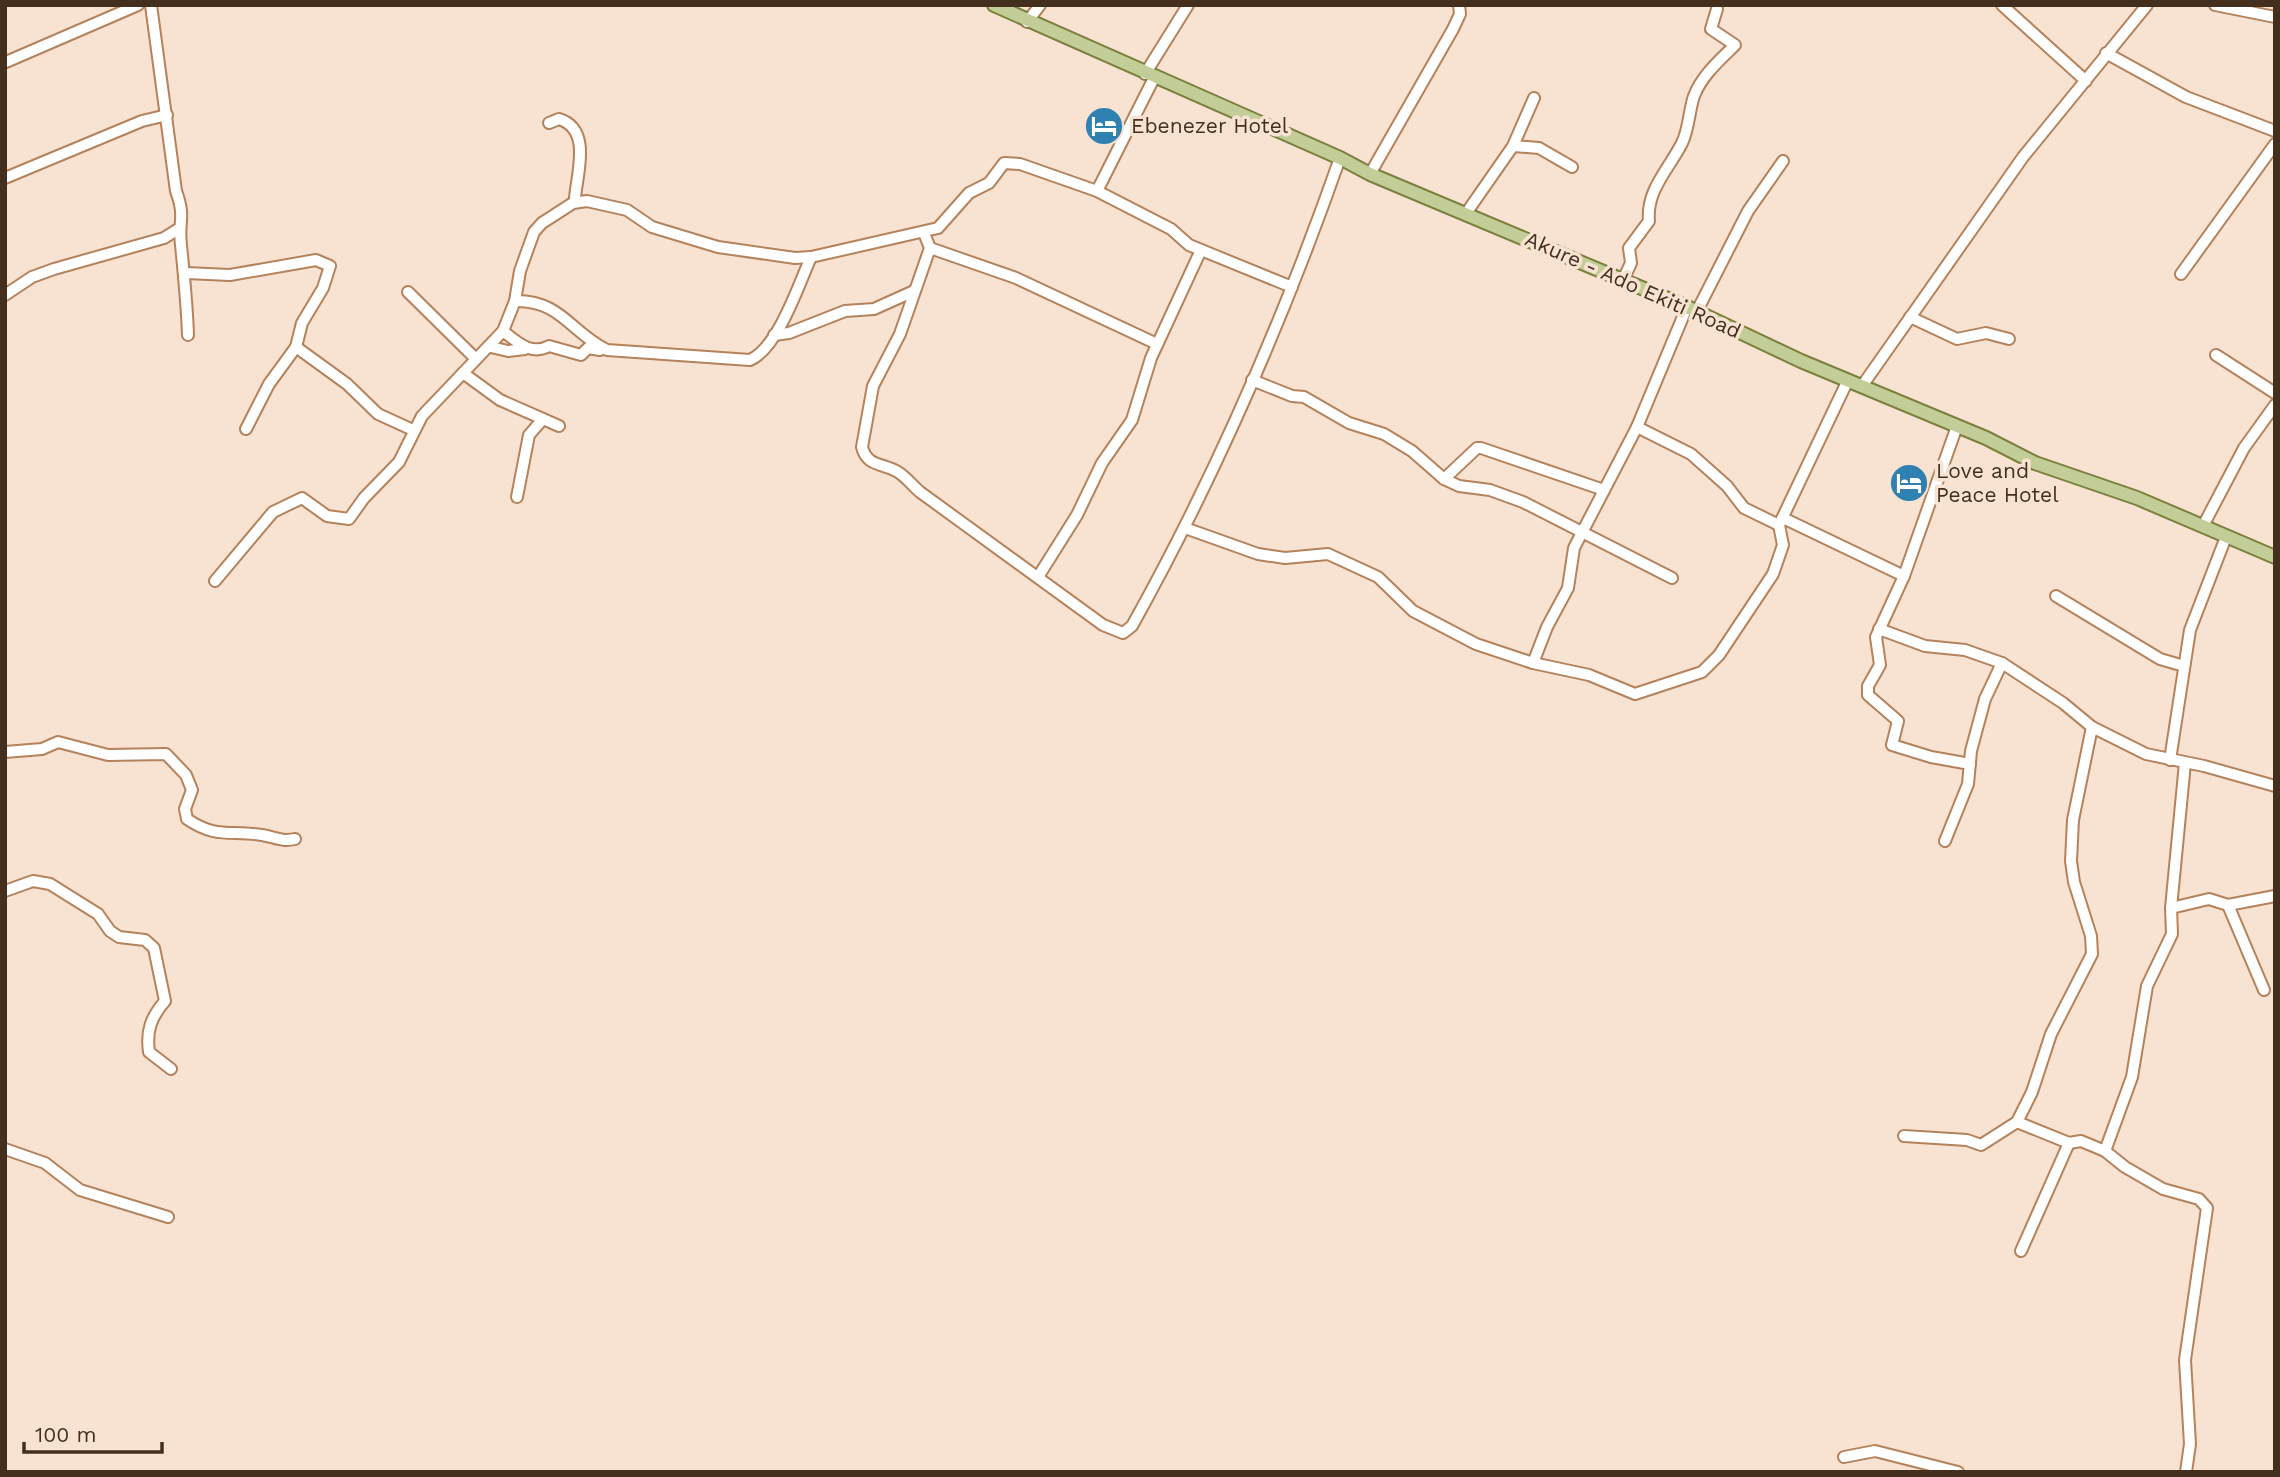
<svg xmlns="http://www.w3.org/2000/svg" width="2280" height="1477" font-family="'Work Sans',sans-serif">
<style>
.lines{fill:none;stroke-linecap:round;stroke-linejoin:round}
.minor-casing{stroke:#b4825b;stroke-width:14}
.major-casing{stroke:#7c803f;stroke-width:16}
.minor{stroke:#fff;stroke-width:10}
.major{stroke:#c2cd97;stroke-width:12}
.labels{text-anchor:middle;stroke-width:7;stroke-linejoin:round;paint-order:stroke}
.poi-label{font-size:21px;fill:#442f1e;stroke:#f8e2d1;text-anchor:start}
.street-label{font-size:21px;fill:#442f1e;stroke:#f8e2d1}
</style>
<rect width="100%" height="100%" fill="#f8e2d1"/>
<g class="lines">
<g class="minor-casing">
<g id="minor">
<path d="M151,5L176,191C186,218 178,221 181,245C184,275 187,305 188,335"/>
<path d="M2002,5L2086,81"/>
<path d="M2215,5L2275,17"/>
<path d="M1027,22L1040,5"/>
<path d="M2106,53L2186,97L2275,131"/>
<path d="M6,62L138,5"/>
<path d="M1145,74L1188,5"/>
<path d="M549,123L559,119C592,129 577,173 575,198L577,202"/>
<path d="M1513,146L1539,148L1572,167"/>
<path d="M1370,174L1453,29L1460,14L1459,5"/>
<path d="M5,178L142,121L167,115"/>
<path d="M1097,191L1171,229L1189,245L1292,287"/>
<path d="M1467,212L1513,146L1534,98"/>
<path d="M924,233L930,248L900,334L873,386L862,447C867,467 883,463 898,472C906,477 913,486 920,492L1103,625L1123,633L1132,626C1215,477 1284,318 1340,158"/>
<path d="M930,248L1016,278L1157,344"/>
<path d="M186,273L230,275L316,260L330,266L323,288L302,323L296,347L269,384L246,429"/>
<path d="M2181,274L2275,144"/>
<path d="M1623,280L1631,263L1629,248L1649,221C1646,190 1669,169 1682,143C1689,129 1689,110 1694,96C1702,75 1720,60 1735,45L1711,29L1717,9"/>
<path d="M408,292L475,358"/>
<path d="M5,295L32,277L54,269L164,238L180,228"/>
<path d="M515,301C561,300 571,333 607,350L750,360C778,348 799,284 811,257"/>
<path d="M1697,311L1748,211L1783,161"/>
<path d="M1910,317L1957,339L1986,333L2009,339"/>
<path d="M503,331C517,342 531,356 549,346L581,355L588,348L600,350"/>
<path d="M774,335L789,333L845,311L874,309L914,291"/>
<path d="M296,347L347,384L378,414L413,430"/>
<path d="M491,347L508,351L525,349"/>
<path d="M2216,355L2275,393"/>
<path d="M463,373L500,400L559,426"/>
<path d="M1252,380L1292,396L1304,397L1349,423L1384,434L1412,451L1444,479L1459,486L1490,490L1523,502L1672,578"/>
<path d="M1862,386L2023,157L2147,5"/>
<path d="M1637,427L1691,454L1727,486L1744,508L1779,525"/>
<path d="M1444,479L1477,448H1481L1604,490"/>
<path d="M517,497L529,435L543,419"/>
<path d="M1783,518L1904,576L1957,426"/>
<path d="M2203,526L2244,448L2275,405"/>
<path d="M1185,528L1258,554L1285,558L1328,554L1378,577L1413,611L1476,644L1533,663L1589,675L1635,694L1702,672L1719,655L1773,574L1783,545L1779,525L1848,380"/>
<path d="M1904,576L1876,637L1880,665L1868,686V695L1898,721L1892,745L1931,757L1970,764"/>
<path d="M1038,577L1077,515L1102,463L1132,420L1151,358L1201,250"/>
<path d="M215,581L273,512L302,498L327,516L349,519L364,498L399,462L422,416L503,331L515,301L520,271L534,232L542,223L573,203L587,201L627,210L652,227L718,247L795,258L811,257L938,228L969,193L989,183L1004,163L1020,164L1097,191L1154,78"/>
<path d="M2056,596L2160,659L2184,666"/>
<path d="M1879,629L1925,646L1965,650L2002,663L2063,703L2092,727"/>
<path d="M1533,663L1547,627L1568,588L1574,548L1637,427L1687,307"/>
<path d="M5,752L42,749L58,742L108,755L166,754L186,775L192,790L185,809L187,819C216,839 231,830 262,835C275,837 281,842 295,839"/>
<path d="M2170,760L2190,630L2226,537"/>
<path d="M1945,841L1968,784L1971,751L1985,699L2002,663"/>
<path d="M5,891L33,881L50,884L98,914L110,931L119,937L145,940L154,948L165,1001C151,1017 146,1031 149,1052L171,1069"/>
<path d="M2228,905L2264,990"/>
<path d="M2171,908L2185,763"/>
<path d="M2017,1122L2069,1143L2081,1141L2105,1151L2125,1167L2163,1189L2199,1199L2207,1208L2185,1360L2190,1444L2186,1472"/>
<path d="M1904,1136L1967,1140L1981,1145L2017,1122L2032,1092L2051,1034L2092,954L2091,936L2074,882L2071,861L2073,820L2092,727L2146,754L2204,766L2275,786"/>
<path d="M5,1149L45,1163L80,1190L168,1217"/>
<path d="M2105,1151L2132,1077L2147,986L2172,934L2171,908L2209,899L2228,905L2275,896"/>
<path d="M2021,1251L2069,1143"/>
<path d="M1844,1457L1875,1451L1958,1472"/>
</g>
</g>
<g class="major-casing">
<path id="major" d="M994,5L1340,158L1370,174L1687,307L1801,361L1986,438L2035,463L2137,498L2275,557"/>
</g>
<use href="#minor" class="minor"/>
<use href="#major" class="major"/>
</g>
<defs>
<g id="hotel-disc" transform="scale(2.0125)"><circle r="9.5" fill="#2f81b2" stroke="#f8e2d1"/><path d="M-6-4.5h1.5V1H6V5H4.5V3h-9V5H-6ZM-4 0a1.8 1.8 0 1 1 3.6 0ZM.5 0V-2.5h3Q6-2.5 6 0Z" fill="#fff"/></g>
</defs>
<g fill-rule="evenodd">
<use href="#hotel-disc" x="1104" y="126"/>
<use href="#hotel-disc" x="1909" y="483"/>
</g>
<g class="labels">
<g class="poi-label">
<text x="1131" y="133">Ebenezer Hotel</text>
<text x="1936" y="478">Love and<tspan x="1936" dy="24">Peace Hotel</tspan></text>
</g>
<g class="street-label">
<text transform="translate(1633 285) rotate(24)" y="7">Akure - Ado Ekiti Road</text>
</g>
</g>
<rect width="2280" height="1477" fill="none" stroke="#442f1e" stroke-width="14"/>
<path d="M24 1442v10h138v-10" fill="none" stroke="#442f1e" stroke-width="3.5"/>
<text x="35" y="1442" font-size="21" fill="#442f1e" stroke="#f8e2d1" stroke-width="5" paint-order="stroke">100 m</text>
</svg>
